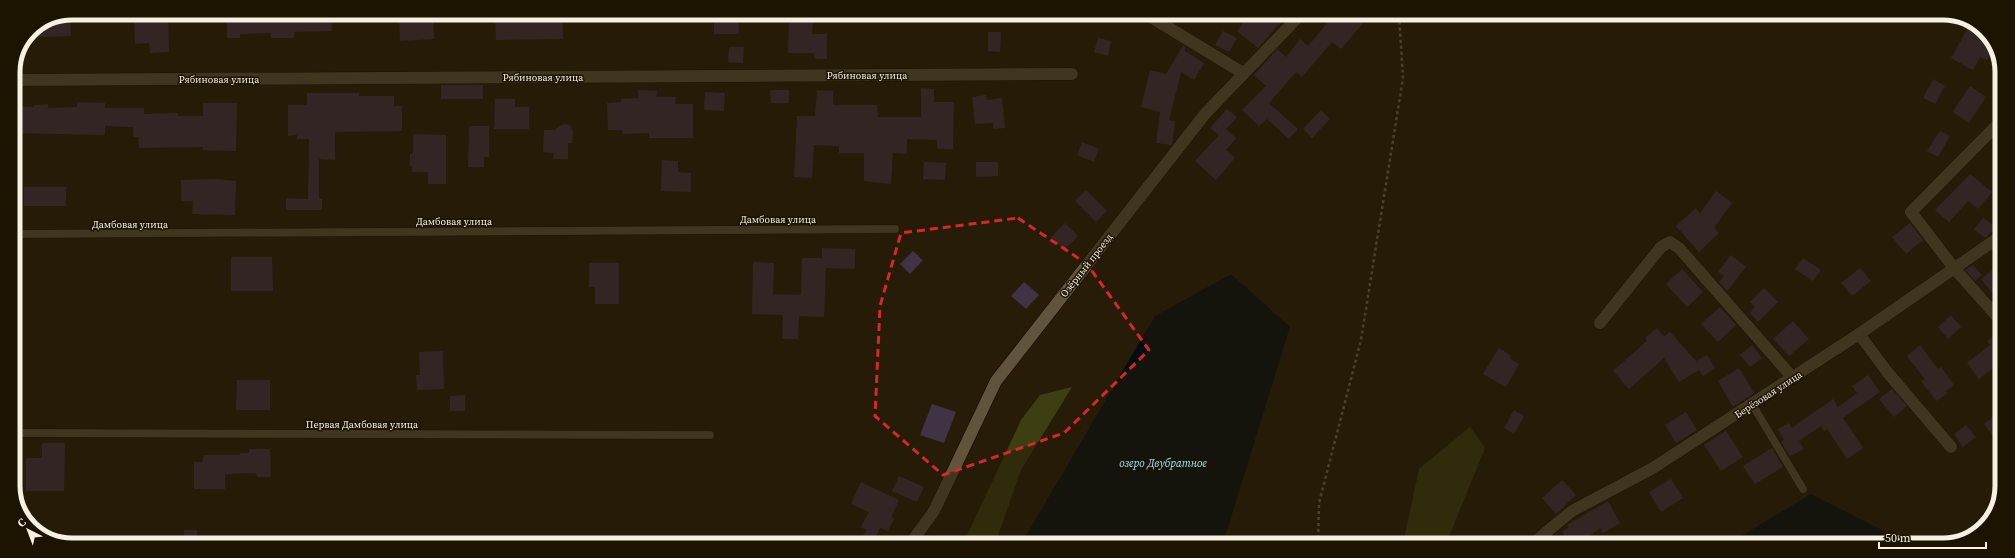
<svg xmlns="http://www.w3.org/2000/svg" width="2015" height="558" font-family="'Source Serif 4',serif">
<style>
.green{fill:#3d3e11}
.water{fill:#020d12}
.building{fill:#423245}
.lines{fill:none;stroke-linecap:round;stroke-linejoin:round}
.service-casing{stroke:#0f0600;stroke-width:9}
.minor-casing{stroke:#0f0600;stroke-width:13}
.path{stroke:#776e5c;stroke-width:2.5;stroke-dasharray:3 3;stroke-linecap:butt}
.service{stroke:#60543d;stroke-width:8}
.minor{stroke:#60543d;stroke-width:12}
.marked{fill:none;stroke:#d62828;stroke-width:3;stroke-dasharray:8 5;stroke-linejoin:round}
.labels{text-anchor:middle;stroke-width:3;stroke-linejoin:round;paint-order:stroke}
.street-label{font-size:10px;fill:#f7f0e3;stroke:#1d1301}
.water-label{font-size:11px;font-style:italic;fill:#96e3fe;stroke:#1d1301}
.rim{fill:none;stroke:#f7f0e3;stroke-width:5}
</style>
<rect width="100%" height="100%" fill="#271c07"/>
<g class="green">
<path d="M1072,387L1021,470L995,544H963L1021,420L1040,395Z"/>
<path d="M1470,427L1485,448L1446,544H1403L1419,469Z"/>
</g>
<g class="water">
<path d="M1231,274L1290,327L1223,544H1021L1155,316Z"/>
<path d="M1811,494L1884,531L1887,545H1726Z"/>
</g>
<g class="building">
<path d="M134,13H168L169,52L150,53L149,43L135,44Z"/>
<path d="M227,13H331L332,31L294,32V38H271V33L240,34V38H227Z"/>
<path d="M399,13H433L434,39L400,41Z"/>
<path d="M495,13L562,14L563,39L496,40Z"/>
<path d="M70,14L71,36L38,37V27Z"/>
<rect x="714" y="14" width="25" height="20"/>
<path d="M1250,14H1288L1258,48L1237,31Z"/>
<path d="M1335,14H1371L1341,49L1332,42L1302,77L1296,72L1269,103L1298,129L1289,139L1267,119L1259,126L1242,110L1266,86L1254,75L1277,49L1286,57L1300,39L1308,46Z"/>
<path d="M789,17L813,18L812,34H827V59H815L814,53H788Z"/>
<path d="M1971,23L1988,33L1994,48L1987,60L1980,57L1973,70L1951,58Z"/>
<path d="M1223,31L1237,38L1229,52L1215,45Z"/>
<path d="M988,32H1001L1000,52L988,51Z"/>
<path d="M1098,38L1111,41L1108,56L1094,52Z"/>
<path d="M1183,46L1186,47L1185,51L1204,63L1194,80L1181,72L1169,120L1175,121L1172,145L1156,143L1160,112L1141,107L1150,70L1166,74Z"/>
<path d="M729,47H744L743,63L728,62Z"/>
<path d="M1933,79L1945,86L1935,104L1923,98Z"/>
<rect x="441" y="85" width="42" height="14"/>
<path d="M1970,86L1986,97L1969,123L1953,112Z"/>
<path d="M921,88L934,89V102H954L953,149H937V140L907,139V154L893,153L891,184L864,181V153H839V146L814,145L812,178L794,177L797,116H815L817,90L833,91V105H877L878,117H921Z"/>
<path d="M638,90L657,91L656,97H676L675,104H693V138H649V133L623,134L622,130H608L607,103L621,102V99L638,98Z"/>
<path d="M770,90H789V103H771Z"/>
<path d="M705,92L725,93L724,111L704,110Z"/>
<path d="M307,93H359V96H394V106H402V131L335,132V160L319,159V199H322V210H286V198L308,199L309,139H297V135L288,136V105H307Z"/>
<path d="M986,95L987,100L1002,98L1005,128L993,129V123L975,124L972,97Z"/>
<path d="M495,99H515V107H529V129H494Z"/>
<path d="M77,102L105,103V108H144V114L178,113V116H203V103H237L236,151L203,150V147L139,148L138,137H133V127L105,126V135L13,133V107H34V105L48,104V108L77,107Z"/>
<path d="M1227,109L1237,117L1226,129L1236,138L1226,150L1235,158L1216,180L1195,161L1219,135L1210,128Z"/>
<path d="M1321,110L1330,119L1312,138L1303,129Z"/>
<path d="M566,124L571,126L573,131L572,143H568V159H553L554,153L543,152L544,130H555L561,125Z"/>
<path d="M469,126H489V157H484V167H468Z"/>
<path d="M1940,131L1950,136L1938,157L1927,151Z"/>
<path d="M413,134L446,135V184H428V172H412V166H410V154H413Z"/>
<path d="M1082,142L1099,149L1094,162L1077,155Z"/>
<path d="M662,160L678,161V172L691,173V192L661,191Z"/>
<path d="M924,162L946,163L945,180L923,179Z"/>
<path d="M976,162H998V176L976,177Z"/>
<path d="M1970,174L1992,192L1978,209L1968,201L1949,222L1935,210Z"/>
<path d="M215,179L236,181L235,215L192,214L193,201H181V180Z"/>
<rect x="24" y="187" width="42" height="19"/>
<path d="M1086,190L1107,211L1096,222L1075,201Z"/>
<path d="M1716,191L1732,203L1714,228L1719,233L1699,252L1676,226L1696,208L1700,213Z"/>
<path d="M1983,218L1996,227L1985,238L1974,229Z"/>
<path d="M1065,223L1078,236L1064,250L1051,237Z"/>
<path d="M1910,223L1923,240L1906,254L1892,237Z"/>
<path d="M822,248L855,249V269L826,268L824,317L799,316L798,339H782L783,315L752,314L753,262L774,263L773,294L801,295L802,258H822Z"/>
<path d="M913,251L923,260L910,274L900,264Z"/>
<path d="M1731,255L1746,267L1727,291L1719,282L1724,276L1718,272Z"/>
<path d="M231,257H272L273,291H231Z"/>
<path d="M1803,258L1821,270L1813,281L1795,269Z"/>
<path d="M589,263H619V304H595V287H589Z"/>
<path d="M1973,265L1982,275L1975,281L1965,270Z"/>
<path d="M1860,268L1871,281L1852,296L1841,283Z"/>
<path d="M1682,269L1703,292L1687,307L1666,284Z"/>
<path d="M1994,269L2001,277V287L1993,294L1981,279Z"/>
<path d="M1024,282L1039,295L1026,309L1011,296Z"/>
<path d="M1764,288L1778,302L1758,322L1750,313L1755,307L1750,302Z"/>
<path d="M1720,307L1736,325L1718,342L1701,324Z"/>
<path d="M1951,315L1961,327L1948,339L1938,327Z"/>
<path d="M1793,321L1809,339L1789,356L1773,339Z"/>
<path d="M1657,328L1664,337L1670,332L1696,361L1707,355L1715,368L1703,376L1699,370L1679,382L1664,358L1629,389L1613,371L1647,341L1645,338Z"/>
<path d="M2001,331V362L1979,379L1967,363L1990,345L1987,341Z"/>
<path d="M1752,345L1762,358L1750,367L1740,355Z"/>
<path d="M1920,345L1938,369L1941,367L1954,385L1946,391L1948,393L1936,401L1921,381L1925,379L1907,356Z"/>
<path d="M1499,348L1511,356L1510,359L1519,364L1506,387L1483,374Z"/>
<path d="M443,351L444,389L417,390L416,375H420L419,352Z"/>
<path d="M1739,368L1754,393L1733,407L1718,381Z"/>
<path d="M1868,375L1880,392L1843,418L1863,448L1847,459L1827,429L1824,431L1821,426L1799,441L1804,449L1790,456L1781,442L1784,440L1778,429L1789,423L1792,428L1833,399L1838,407L1857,393L1852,386Z"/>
<path d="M237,380H270V410H236Z"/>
<path d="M1892,389L1907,406L1894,417L1879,399Z"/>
<path d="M465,395V411H450V396Z"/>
<path d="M932,404L956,412L944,443L920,435Z"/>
<path d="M1514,410L1524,416L1514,434L1504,428Z"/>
<path d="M2000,411V444L1984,424Z"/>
<path d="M1686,412L1697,430L1676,443L1665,425Z"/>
<path d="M1966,425L1976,437L1963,447L1954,434Z"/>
<path d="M1726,431L1743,457L1721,471L1704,445Z"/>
<path d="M42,443H65L64,491H26V458H42Z"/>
<path d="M1772,448L1783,467L1755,484L1743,466Z"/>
<path d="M249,449H270L271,477H257L256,473L225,474V489H194V462H202L204,455H240V453H249Z"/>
<path d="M899,476L924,487L917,502L892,491Z"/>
<path d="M1671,479L1683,498L1661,512L1649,492Z"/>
<path d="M1562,480L1576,495L1556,514L1542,498Z"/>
<path d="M861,482L899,500L891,517L894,519L888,531L880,528L872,544H857L867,530L861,527L869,512L851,504Z"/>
<path d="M1608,501L1620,523L1603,533L1600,528L1578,545H1572L1562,532L1569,527L1567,525Z"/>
<rect x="184" y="530" width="13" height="12"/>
</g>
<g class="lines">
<g class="service-casing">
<g id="service">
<path d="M13,234L895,229"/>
<path d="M1752,404L1803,489"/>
<path d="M13,433L710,435"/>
</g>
</g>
<g class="minor-casing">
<g id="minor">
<path d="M1146,14L1243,73"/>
<path d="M13,80L1072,74"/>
<path d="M2001,321L1954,268L1911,212L2002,120"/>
<path d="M1600,323L1661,247L1670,242L1679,248L1793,378"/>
<path d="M1859,334L1888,373L1951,447"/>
<path d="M910,544L934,511L996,381L1205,114L1301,14"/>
<path d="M1531,545L1572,511L1653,468L1859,334L2001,236"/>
</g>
</g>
<path class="path" d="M1318,544L1319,503L1361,340L1403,78L1399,14"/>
<use href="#service" class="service"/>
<use href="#minor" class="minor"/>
</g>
<path d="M0 0H2015V558H0ZM1018,218L1087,264L1149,350L1064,433L943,475L875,416L880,306L901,233Z" fill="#271c07" fill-opacity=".55" fill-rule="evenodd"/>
<path class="marked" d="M1018,218L1087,264L1149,350L1064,433L943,475L875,416L880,306L901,233Z"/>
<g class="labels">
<g class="street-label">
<text x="867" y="79">Рябиновая улица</text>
<text x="543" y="81">Рябиновая улица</text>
<text x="219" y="83">Рябиновая улица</text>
<text x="778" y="223">Дамбовая улица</text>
<text x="454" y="225">Дамбовая улица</text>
<text x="130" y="228">Дамбовая улица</text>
<text transform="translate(1086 265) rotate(-52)" y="4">Озёрный проезд</text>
<text transform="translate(1768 394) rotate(-33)" y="4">Берёзовая улица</text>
<text x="362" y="428">Первая Дамбовая улица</text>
</g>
<g class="water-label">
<text x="1163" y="467">озеро Двубратное</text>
</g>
</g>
<path d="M0 0H2015V558H0ZM72 20H1943A52 52 0 0 1 1995 72V486A52 52 0 0 1 1943 538H72A52 52 0 0 1 20 486V72A52 52 0 0 1 72 20Z" fill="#1d1301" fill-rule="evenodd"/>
<path class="rim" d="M72 20H1943A52 52 0 0 1 1995 72V486A52 52 0 0 1 1943 538H72A52 52 0 0 1 20 486V72A52 52 0 0 1 72 20Z"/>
<g transform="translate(28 530) rotate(318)" stroke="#1d1301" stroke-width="3" paint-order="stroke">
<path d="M0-3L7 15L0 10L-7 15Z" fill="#f7f0e3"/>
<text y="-6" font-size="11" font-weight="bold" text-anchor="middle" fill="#f7f0e3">С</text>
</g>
<path d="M1879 542v6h107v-6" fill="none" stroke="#f7f0e3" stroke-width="2"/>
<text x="1885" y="542" font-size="12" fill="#f7f0e3" stroke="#1d1301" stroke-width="3" paint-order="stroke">50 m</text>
</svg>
